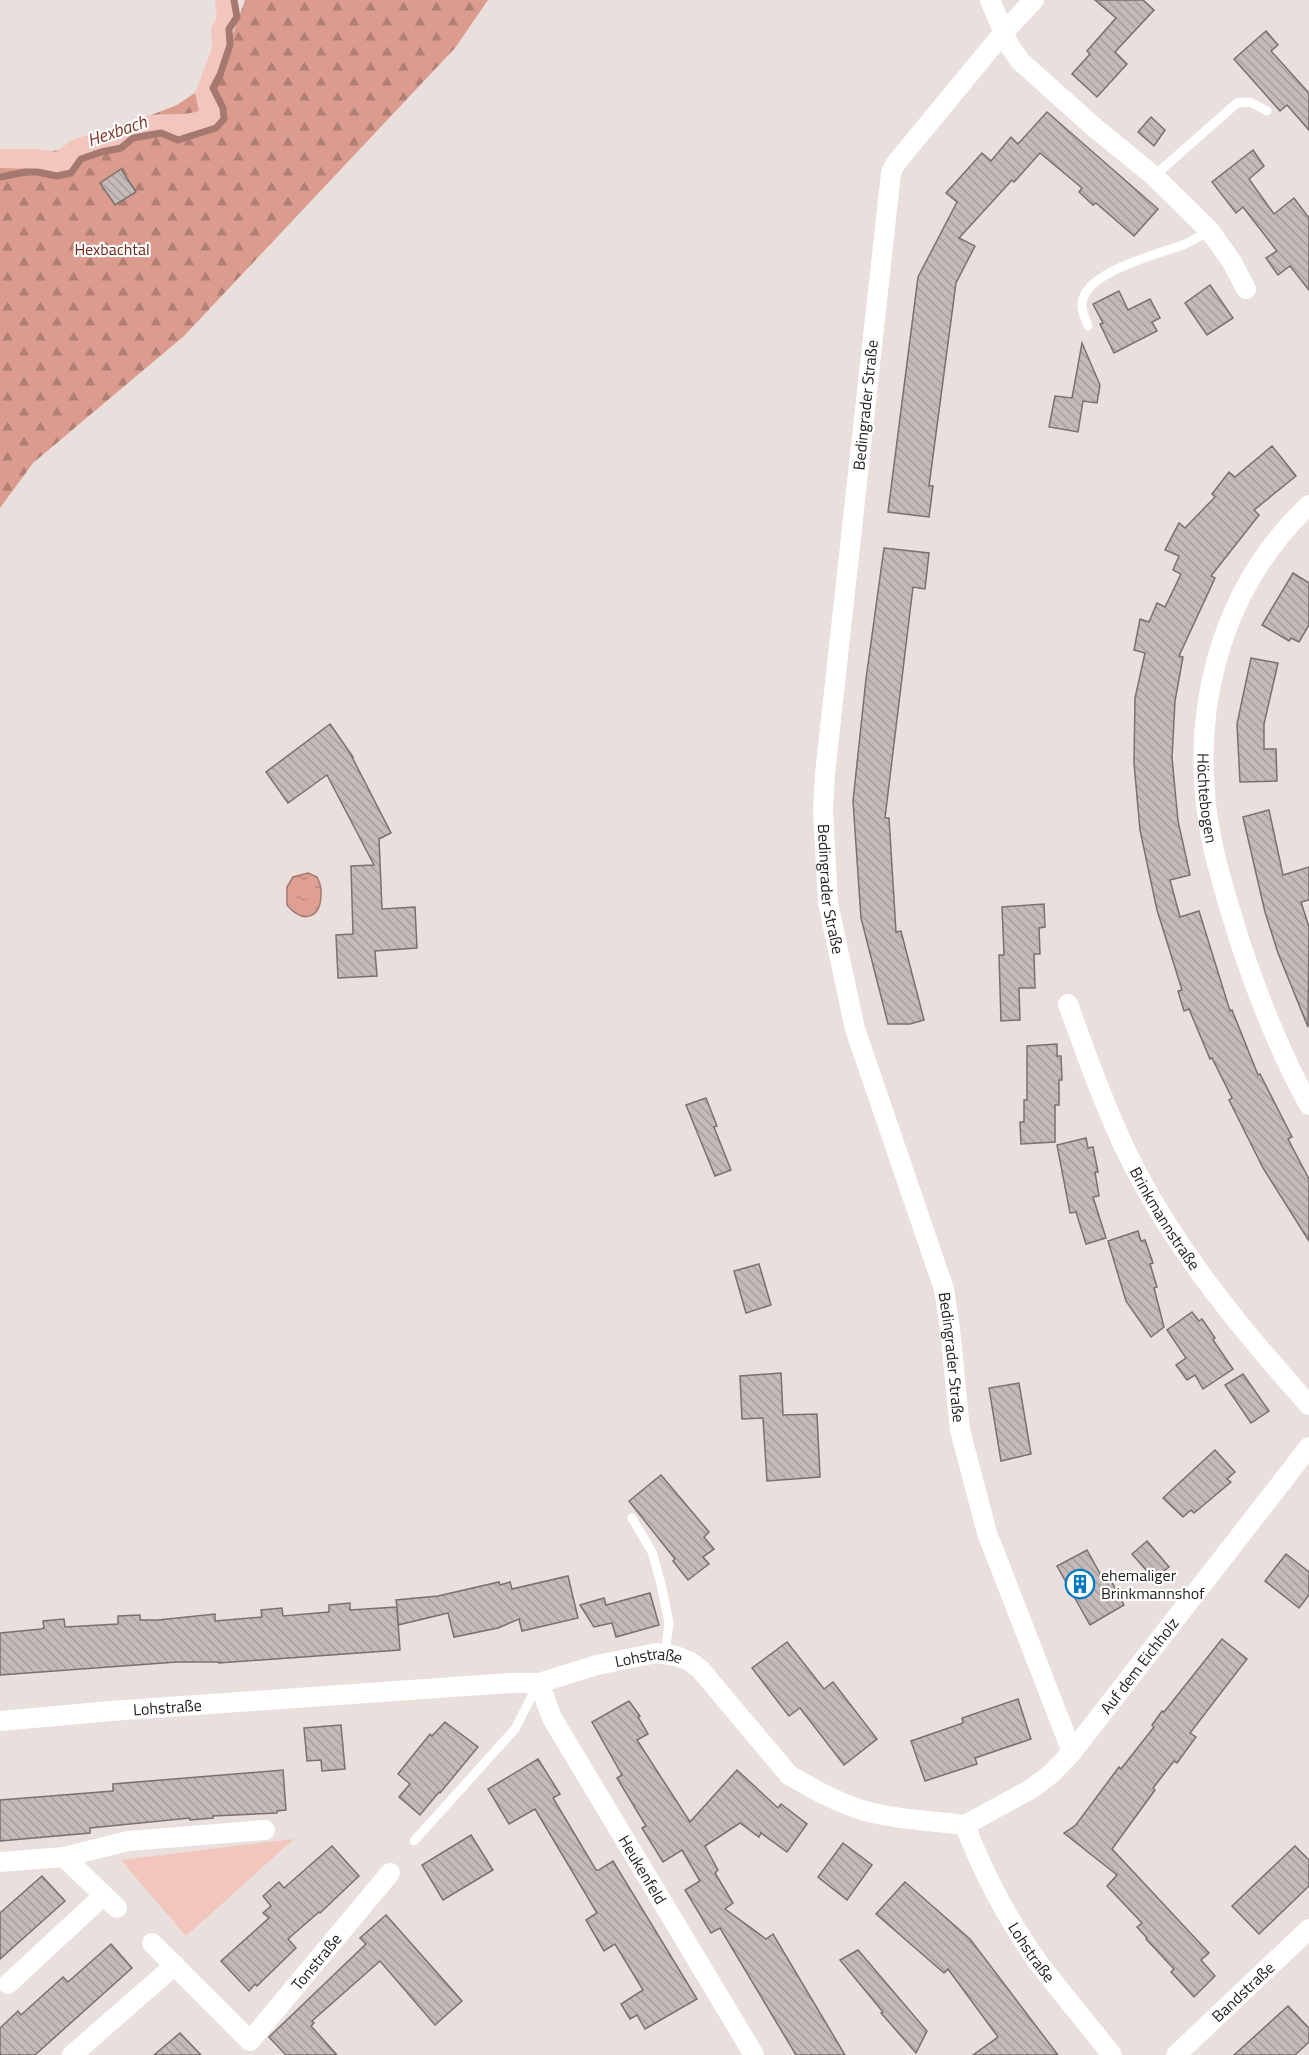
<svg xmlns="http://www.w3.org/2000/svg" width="1309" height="2055" font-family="'Titillium Web',sans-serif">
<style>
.forest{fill:url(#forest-firs)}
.park{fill:#f2c6bd}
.water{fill:url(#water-ripples);stroke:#a6796f;stroke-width:1.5}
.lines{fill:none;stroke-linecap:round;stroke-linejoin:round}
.stream{stroke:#a6796f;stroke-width:7}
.building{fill:url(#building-back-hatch);stroke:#7a706e;stroke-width:1.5}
.lane{stroke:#fff;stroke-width:9}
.street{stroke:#fff;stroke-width:20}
.labels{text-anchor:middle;stroke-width:4.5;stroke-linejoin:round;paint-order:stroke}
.park-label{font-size:16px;fill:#72271a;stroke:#fff}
.street-label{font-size:16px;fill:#211d1c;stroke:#fff}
.poi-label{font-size:16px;fill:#211d1c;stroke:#fff;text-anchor:start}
.water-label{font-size:18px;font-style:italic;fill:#803527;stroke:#fff}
</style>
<defs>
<pattern id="forest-firs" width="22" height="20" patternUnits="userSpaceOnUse" patternTransform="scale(1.5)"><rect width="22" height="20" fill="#db9c8f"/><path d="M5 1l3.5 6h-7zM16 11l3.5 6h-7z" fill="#b17f74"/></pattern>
<pattern id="water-ripples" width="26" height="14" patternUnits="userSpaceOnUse" patternTransform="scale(1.5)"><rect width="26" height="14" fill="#dfa093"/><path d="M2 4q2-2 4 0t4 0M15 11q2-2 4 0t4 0" fill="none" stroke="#bf897e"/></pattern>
<pattern id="building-back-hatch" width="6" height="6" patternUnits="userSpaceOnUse" patternTransform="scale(1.5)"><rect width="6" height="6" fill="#c4bab7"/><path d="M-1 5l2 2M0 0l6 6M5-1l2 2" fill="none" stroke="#a89f9d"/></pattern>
</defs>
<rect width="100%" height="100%" fill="#e9dfdc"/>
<path class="forest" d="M245,0H488L455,48L184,336L33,463L0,508V160L64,149L177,105L217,78Z"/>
<g class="park">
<path d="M215,0H235L234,6L236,17C227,31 232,29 231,43C230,58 220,75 212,87L223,107V120L216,127L180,138L162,130L132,136L122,146L81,157L70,170L58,173L36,169L0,168V149H37L56,152L72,140L150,115C167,113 183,116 199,111L195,93L210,54L212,46L211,28L217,17Z"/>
<path d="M294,1839L186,1936L121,1860Z"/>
</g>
<path class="water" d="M308,873L317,877C319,881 321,887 321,891C322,918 304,925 287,905V887L293,877Z"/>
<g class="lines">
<path class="stream" d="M0,177L26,172H37L57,176L71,173L81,159L101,152L121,148L133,138L161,133L178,140L216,128L224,119L223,108L213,88L220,75L230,45L229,29L237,17L234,0"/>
</g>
<g class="building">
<path d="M1095,0H1143L1154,10L1115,52L1127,64L1097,97L1072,74L1090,54L1087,51L1116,18Z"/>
<path d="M1266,31L1278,45L1271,51L1309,93V130L1287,105L1280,111L1234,59Z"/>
<path d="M1047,112L1158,209L1134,236L1096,203L1093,205L1079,192L1082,188L1040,153L1014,182L1012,180L959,238L975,246L956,283L929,486H933L929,517L888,512L918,277L957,202L946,193L982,153L991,161L1011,137L1018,144Z"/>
<path d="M1151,117L1165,130L1154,146L1138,132Z"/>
<path d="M1253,150L1264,166L1249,179L1274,214L1294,198L1309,218V290L1290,266L1278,275L1266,258L1277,251L1243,207L1236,213L1212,182Z"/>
<path d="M121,169L136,192L115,205L100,183Z"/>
<path d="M1210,285L1233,318L1207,335L1185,303Z"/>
<path d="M1119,291L1128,310L1150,299L1160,318L1152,322L1157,331L1114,353L1100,324L1103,323L1093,304Z"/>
<path d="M1082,343L1100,385L1097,403L1083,401L1078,432L1049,427L1055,396L1072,398Z"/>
<path d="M1272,446L1296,476L1254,510L1259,515L1211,576L1215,578L1179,656L1183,657L1175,701L1172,758L1178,821L1190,875L1170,880L1180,917L1199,911L1230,1011L1232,1010L1258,1075L1260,1074L1292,1137L1288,1139L1309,1179V1241L1263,1168L1229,1100L1232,1098L1212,1058L1210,1059L1189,1009L1184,1011L1178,991L1182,990L1157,910L1140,830L1134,763L1135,698L1145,653L1134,650L1140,619L1149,622L1157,603L1165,607L1181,574L1173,570L1179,556L1165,550L1179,523L1185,528L1215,497L1212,494L1229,472L1235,477Z"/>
<path d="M884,548L929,553L925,589L913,587L885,818H889L896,932L901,931L924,1020L910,1024H888L885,1012L861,918L853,801L866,679Z"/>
<path d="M1293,573L1309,583V625L1299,642L1291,638L1289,641L1262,625Z"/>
<path d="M1251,658L1278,663L1264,724V749H1276L1277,781L1240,782L1237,724Z"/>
<path d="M330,724L353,757H352L391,833L379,839L382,909L415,907L417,948L375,951L377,976L338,978L336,935L353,934L351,866L374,865L327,775L288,803L266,772Z"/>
<path d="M1269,810L1283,875L1309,867V900L1301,902L1309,927L1308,1027L1278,953L1265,912L1243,817Z"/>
<path d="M1044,904L1045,927L1039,928L1040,954H1034L1035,988H1019L1020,1020L1001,1021L999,955H1004L1002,907Z"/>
<path d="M1057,1044V1056H1061L1062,1080H1059V1105H1055V1142L1021,1144L1020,1122H1024V1100H1027V1046Z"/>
<path d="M706,1098L717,1126L714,1127L731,1170L715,1176L686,1105Z"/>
<path d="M1086,1138L1088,1148L1093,1147L1098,1172H1095L1099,1196L1093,1197L1106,1238L1086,1244L1076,1212L1070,1213L1057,1145Z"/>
<path d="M1138,1231L1141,1241L1145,1240L1153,1263L1150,1264L1157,1287L1154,1288L1164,1327L1151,1337L1126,1301L1108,1241Z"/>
<path d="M759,1264L771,1305L746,1313L734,1271Z"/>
<path d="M1192,1312L1199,1321L1202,1319L1215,1338L1213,1340L1233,1369L1203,1389L1195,1375L1187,1380L1176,1365L1186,1358L1167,1330Z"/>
<path d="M781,1373L783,1415L817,1414L820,1477L767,1481L763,1418L742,1419L740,1376Z"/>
<path d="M1243,1374L1269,1411L1251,1423L1225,1385Z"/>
<path d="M1019,1383L1031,1454L1001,1461L989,1388Z"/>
<path d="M1215,1450L1235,1472L1227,1479L1231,1482L1194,1513L1191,1510L1183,1517L1163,1498Z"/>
<path d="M661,1475L709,1532L704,1537L714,1549L703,1557L709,1564L688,1580L673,1561L675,1559L629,1501Z"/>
<path d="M1147,1541L1169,1567L1154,1579L1132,1554Z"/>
<path d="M1087,1550L1103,1579L1108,1575L1124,1605L1090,1625L1057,1566Z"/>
<path d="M1286,1554L1309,1572V1595L1299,1608L1265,1581Z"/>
<path d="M568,1576L578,1618L522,1631L519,1619L498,1628L454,1637L448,1613L398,1625L397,1608L400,1650L219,1663V1662H177L0,1675V1633L41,1629L44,1628L43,1621L64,1619L65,1627L118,1624V1616L140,1615V1620H158L215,1614V1621L262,1617L261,1610L272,1609L282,1608L283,1616L329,1612V1605L350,1603V1610L397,1607L396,1600L438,1596L499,1582L500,1585L510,1582L512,1589Z"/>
<path d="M650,1593L659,1625L616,1637L612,1623L594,1627L580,1605L604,1598L606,1605Z"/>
<path d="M1222,1639L1247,1659L1190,1733L1196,1737L1177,1763L1174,1761L1153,1788L1155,1790L1112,1849L1209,1953L1201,1960L1215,1976L1194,1997L1171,1972L1174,1969L1146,1939L1147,1938L1137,1927L1142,1923L1107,1886L1117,1875L1064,1833L1075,1826L1119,1767L1121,1769L1139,1746L1154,1727L1152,1725L1162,1711L1164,1712Z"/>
<path d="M787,1642L824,1689L833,1682L877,1739L844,1765L800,1708L789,1716L752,1668Z"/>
<path d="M1018,1699L1031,1739L975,1758L977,1764L925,1781L911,1741L963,1723L962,1718Z"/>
<path d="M629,1701L640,1716L638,1717L648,1734L637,1740L690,1822L737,1770L778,1808L781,1804L807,1824L787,1852L761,1833L759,1837L740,1823L705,1846L718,1870L715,1873L733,1903L725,1909L766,1939L773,1934L845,2055H796L720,1928L711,1933L685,1890L700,1881L682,1850L663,1862L642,1828L646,1826L617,1778L622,1775L592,1722Z"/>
<path d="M445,1722L478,1747L440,1793L439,1792L420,1815L399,1797L410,1784L398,1774L430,1734L432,1736Z"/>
<path d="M341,1725L345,1769L322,1771L321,1760L307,1761L304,1728Z"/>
<path d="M538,1759L560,1794L553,1798L596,1870H599L613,1861L697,1999L645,2029L637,2015L630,2019L621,2004L643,1990L615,1944L604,1951L586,1920L597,1913L535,1809L509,1824L488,1789Z"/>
<path d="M283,1770L286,1810L277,1811V1813L213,1816V1818L190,1820V1818L90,1828V1833L0,1841V1800L113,1791V1784Z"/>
<path d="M471,1835L493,1870L443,1900L422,1865Z"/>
<path d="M843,1843L872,1865L847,1900L818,1877Z"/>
<path d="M332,1846L359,1876L320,1913L319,1912L288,1939L296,1948L257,1986L255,1984L249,1991L221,1961L269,1918L263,1913L271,1906L263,1896L279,1882L284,1888Z"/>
<path d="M1295,1846L1309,1860V1886L1259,1934L1232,1906Z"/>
<path d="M42,1876L65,1901L0,1959V1913Z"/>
<path d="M905,1882L970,1939L1058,2055H973L998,2037L948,1969L944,1973L876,1914Z"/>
<path d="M386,1915L462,2001L435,2025L380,1961L312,2021L314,2023L311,2026L337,2055H286L269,2037L366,1944L360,1938Z"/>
<path d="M111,1944L132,1968L35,2055H0V2028L18,2011L21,2015L63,1977L68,1982Z"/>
<path d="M858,1950L927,2031L916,2053L881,2013L883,2012L840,1960Z"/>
<path d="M1288,2006L1309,2028V2042L1295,2055H1234Z"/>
<path d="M180,2033L201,2055H154Z"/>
</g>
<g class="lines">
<g class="lane">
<path d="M1154,176L1237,103L1250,102L1267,111"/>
<path d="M1088,326C1086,320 1081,310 1082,304C1084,271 1160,254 1185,244C1194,240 1202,235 1210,231"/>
<path d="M632,1518L652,1552L661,1584L669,1623L665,1654"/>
<path d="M414,1841L515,1729L538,1684"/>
</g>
<g class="street">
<path d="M990,0L1009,45L1020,61L1095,128L1154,176L1210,231L1232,262L1246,289"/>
<path id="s1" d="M1034,0L1004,32L896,163L891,173L825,774L823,810L828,903L855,1029L944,1289L950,1328L960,1430L987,1533L1072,1752"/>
<path id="s2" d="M1309,505C1217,592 1187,720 1212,842C1219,876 1230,909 1240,942C1259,999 1280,1053 1309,1105"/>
<path id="s3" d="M1068,1004C1086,1054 1104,1105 1127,1153C1173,1247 1240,1328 1309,1405"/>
<path id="s4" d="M539,1683L552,1718L754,2055"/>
<path id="s5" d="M0,1721L111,1711L511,1683H539L597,1665L656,1653L676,1656L689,1661L700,1669L789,1775C815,1790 843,1806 873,1813C903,1820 934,1821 965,1825"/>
<path id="s6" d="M965,1825L1031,1789L1051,1774L1072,1752L1309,1447"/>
<path id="s7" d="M965,1825C981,1869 1010,1924 1038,1962C1062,1994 1088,2024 1112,2055"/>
<path d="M64,1857L128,1841L265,1830"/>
<path d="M0,1862L64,1857L117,1908"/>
<path id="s8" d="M152,1943L250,2041L390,1873"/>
<path d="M8,1984L104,1895"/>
<path d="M72,2055L175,1965"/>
<path id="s9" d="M1176,2055L1309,1929"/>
</g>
</g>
<defs>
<g id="building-ring" transform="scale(1.5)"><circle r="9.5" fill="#fff" stroke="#0079c2" stroke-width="1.5"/><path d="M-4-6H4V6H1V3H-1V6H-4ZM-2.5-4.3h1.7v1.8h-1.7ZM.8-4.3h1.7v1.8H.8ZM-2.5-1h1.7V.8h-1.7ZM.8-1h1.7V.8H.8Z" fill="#0079c2"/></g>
</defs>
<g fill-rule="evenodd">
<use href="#building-ring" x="1080" y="1584"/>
</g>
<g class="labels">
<g class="park-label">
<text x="112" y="255">Hexbachtal</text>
</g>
<g class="street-label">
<text transform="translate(865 405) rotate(-84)" y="6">Bedingrader Straße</text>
<text dy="6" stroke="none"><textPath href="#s2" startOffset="322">Höchtebogen</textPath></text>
<text dy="6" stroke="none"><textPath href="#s1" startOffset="945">Bedingrader Straße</textPath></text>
<text dy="6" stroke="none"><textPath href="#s3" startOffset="236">Brinkmannstraße</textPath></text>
<text dy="6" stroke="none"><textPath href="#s1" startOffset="1431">Bedingrader Straße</textPath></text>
<text dy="6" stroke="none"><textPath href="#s5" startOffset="654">Lohstraße</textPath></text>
<text dy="6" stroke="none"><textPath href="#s6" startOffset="240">Auf dem Eichholz</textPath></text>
<text dy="6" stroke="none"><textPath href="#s5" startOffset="168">Lohstraße</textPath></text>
<text dy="6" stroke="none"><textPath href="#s4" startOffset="214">Heukenfeld</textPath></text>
<text dy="6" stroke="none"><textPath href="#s7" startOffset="144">Lohstraße</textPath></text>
<text dy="6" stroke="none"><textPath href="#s8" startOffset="242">Tonstraße</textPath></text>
<text dy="6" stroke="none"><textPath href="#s9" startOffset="92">Bandstraße</textPath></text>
</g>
<g class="poi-label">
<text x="1101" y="1581">ehemaliger<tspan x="1101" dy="18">Brinkmannshof</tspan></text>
</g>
<g class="water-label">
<text transform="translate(117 131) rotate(-19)" y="6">Hexbach</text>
</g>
</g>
</svg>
